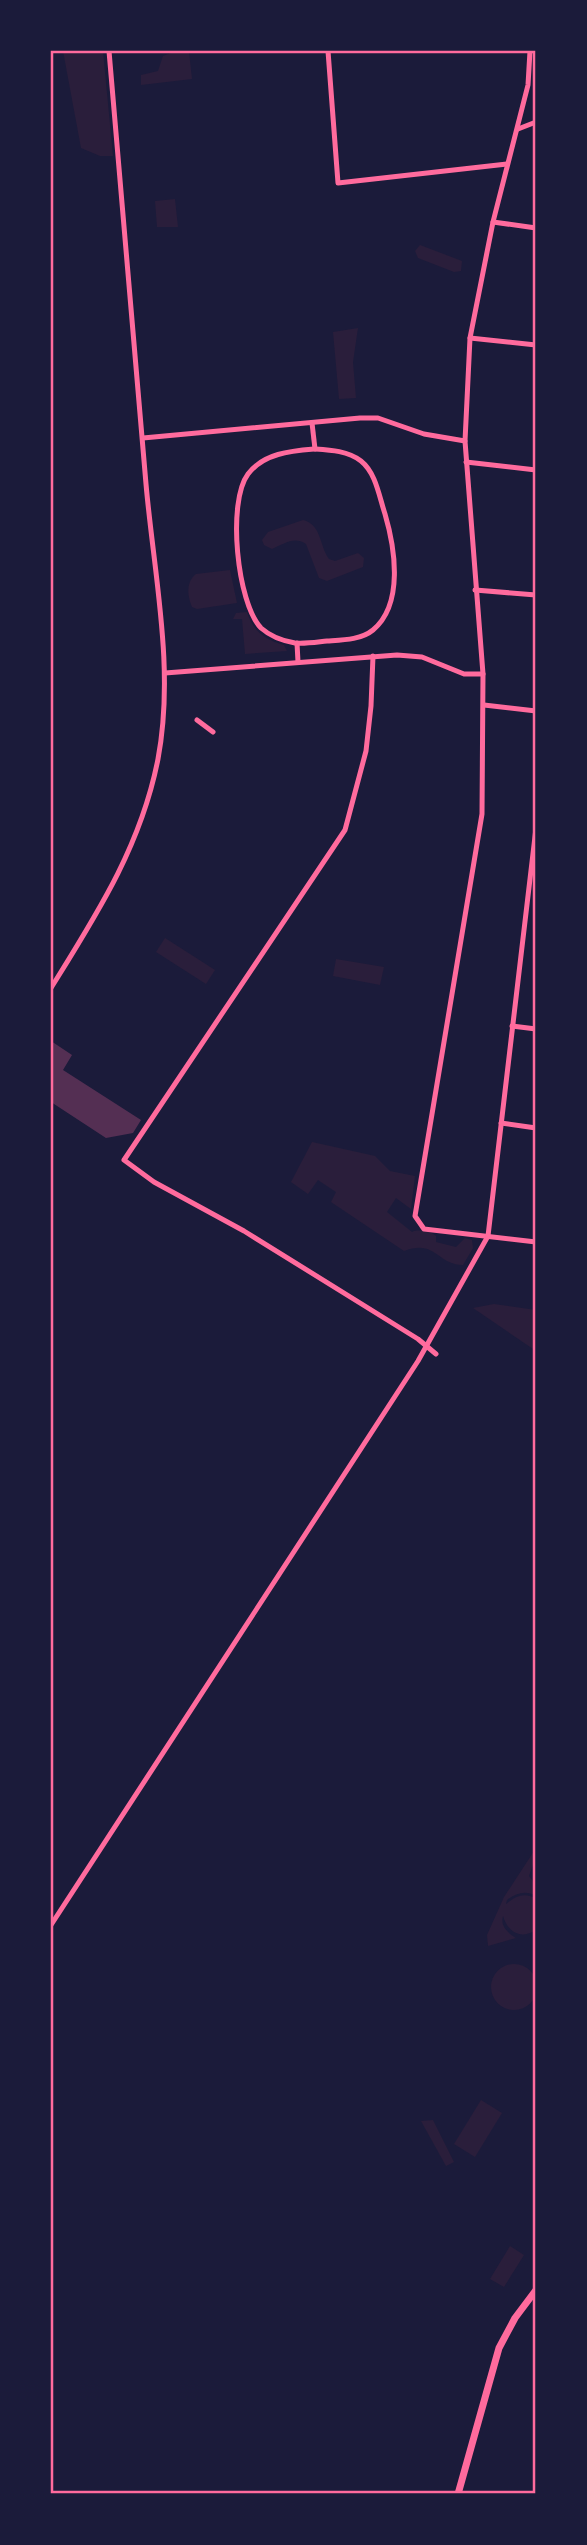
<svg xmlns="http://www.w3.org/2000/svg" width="587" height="2545" font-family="Bitter,serif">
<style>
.green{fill:#2a1e3b}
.building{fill:#542f53}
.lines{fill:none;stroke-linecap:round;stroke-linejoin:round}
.minor{stroke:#ff6b9d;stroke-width:5}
.secondary{stroke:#ff6b9d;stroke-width:7}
.neatline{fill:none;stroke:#ff6b9d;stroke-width:2.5}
</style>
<rect width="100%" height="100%" fill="#1b1b3a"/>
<g class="green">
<path d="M63,51H103L113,156H100L81,148Z"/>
<path d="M176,51H189L192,79L141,85V75L158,71L163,56Z"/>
<path d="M175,199L178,227H157L155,201Z"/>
<path d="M420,245L462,261L461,271L454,272L418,258L415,251Z"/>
<path d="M358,328L353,362L356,398L339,399L333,332Z"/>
<path d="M303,520C322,525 319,545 329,559L335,561L358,553L364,558L363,567L327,581L319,578L306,544C294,536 284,544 272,549L264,545L262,540L268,532Z"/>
<path d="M230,570L237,603L197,609L192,607C187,595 186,582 196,574Z"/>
<path d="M247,612C253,631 265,640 284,645L287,651L245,654L242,619H233L236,613Z"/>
<path d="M165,938L215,970L206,984L156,952Z"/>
<path d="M336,959L384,967L380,985L333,976Z"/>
<path d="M312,1142L375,1156L390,1171L415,1176L411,1209L396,1198L387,1212L412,1232C418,1229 431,1231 436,1236V1242L456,1247L465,1238L472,1240L473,1248L463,1265C437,1265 436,1239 404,1251L331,1202L336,1192L318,1180L308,1194L291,1182Z"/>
<path d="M494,1304L536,1310V1351L473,1308Z"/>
<path d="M536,1848V1856L529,1876L536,1885V1896C526,1890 516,1893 507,1900L506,1904C515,1897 523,1892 535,1898L536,1930C520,1940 508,1932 503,1916C500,1926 508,1933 516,1938L488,1946L487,1935L504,1897Z"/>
<circle cx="514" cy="1987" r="23"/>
<path d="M481,2100L502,2113L475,2157L454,2144Z"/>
<path d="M433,2120L454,2162L446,2166L421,2121Z"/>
<path d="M510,2246L524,2255L504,2287L490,2279Z"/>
</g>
<path class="building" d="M51,1041L72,1055L63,1070L141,1120L133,1133L106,1138L51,1102Z"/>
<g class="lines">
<g class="minor">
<path d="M328,51L338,183L507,164"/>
<path d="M530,51L528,85L493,222L470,338L465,441L483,674L482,814L415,1216L424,1229L536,1242"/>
<path d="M518,129L536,122"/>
<path d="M493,222L536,228"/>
<path d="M470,338L536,345"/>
<path d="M312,423L315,449"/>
<path d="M143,438L360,418H378L424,434L465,441"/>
<path d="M315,449C331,450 348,451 361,461C376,473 379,496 385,514C395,548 404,604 373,630C361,640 342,640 327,641C317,642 305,644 295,643C283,641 270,636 261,628C237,603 227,502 248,474C264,453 291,451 315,449Z"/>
<path d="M466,462L536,470"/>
<path d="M475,590L536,595"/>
<path d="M297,643L298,662"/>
<path d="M373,656L371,706L366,751L345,830L124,1160L154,1182L244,1231L418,1339L436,1354"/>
<path d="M165,673L397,655L422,657L464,674H483"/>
<path d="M484,705L536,711"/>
<path d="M197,720L213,732"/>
<path d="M51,988C97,914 141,846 158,759C175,669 154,575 146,484C133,340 122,195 109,51"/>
<path d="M512,1026L536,1029"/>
<path d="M501,1123L536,1128"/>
<path d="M51,1925L418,1361L488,1236L536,828"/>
</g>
<path class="secondary" d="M458,2494L499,2348L515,2318L536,2290"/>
</g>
<rect width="587" height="2545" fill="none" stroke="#1b1b3a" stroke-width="105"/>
<rect x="52" y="52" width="482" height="2440" class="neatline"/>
</svg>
